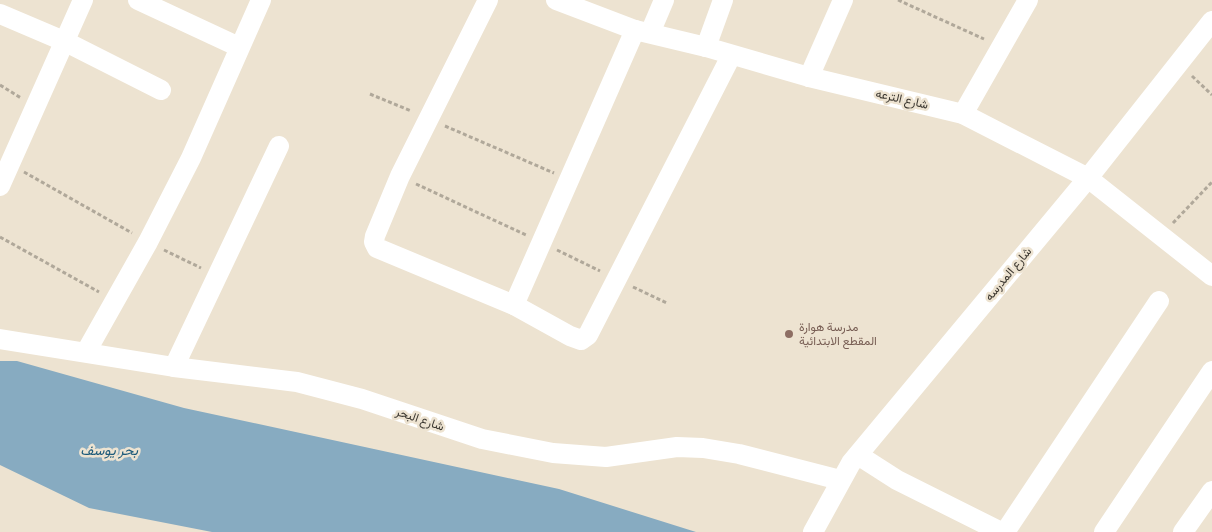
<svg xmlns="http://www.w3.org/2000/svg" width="1212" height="532" font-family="'Titillium Web',Vazirmatn,sans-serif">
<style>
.water{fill:#87abc1}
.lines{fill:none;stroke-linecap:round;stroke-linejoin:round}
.path{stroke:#b0a89a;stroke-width:3;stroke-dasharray:4 2.5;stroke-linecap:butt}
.minor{stroke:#fff;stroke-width:20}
.education-dot{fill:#8d6e63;stroke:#ede3d1;stroke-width:2}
.labels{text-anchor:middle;stroke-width:5;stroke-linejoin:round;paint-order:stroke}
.street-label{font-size:12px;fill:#3b3730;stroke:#ede3d1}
.education-label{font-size:12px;fill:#785e54;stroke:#ede3d1;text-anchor:start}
.water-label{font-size:14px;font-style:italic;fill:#1b5979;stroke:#ede3d1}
</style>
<rect width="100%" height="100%" fill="#ede3d1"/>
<path class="water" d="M0,361H17L184,408L559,489L696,532H212L89,508L0,465Z"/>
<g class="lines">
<g class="path">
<path d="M898,0L984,39"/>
<path d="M1192,76L1212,95"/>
<path d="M0,85L21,98"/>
<path d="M370,94L411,111"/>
<path d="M445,126L554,173"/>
<path d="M24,172L132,233"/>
<path d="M416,184L526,235"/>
<path d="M1173,223L1212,182"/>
<path d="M0,237L99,292"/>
<path d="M164,250L201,268"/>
<path d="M557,250L600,271"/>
<path d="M633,287L667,303"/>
</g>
<g class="minor">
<path d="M138,0L239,47"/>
<path d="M488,0L400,176L375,236L374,242L377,248L514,305L570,336L581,340L588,335L731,56"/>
<path d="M556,0L635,30L706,47L809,77L963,114L1088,178L1212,276"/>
<path d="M0,14L66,42L161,90"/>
<path d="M650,33L664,0"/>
<path d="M706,47L723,0"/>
<path d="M809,77L843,0"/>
<path d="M963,114L1028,0"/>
<path d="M0,186L83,0"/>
<path d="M514,305L635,30"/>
<path d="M0,339L174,367L297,382L362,399L482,439L553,453L606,457L677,447L703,448L739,454L840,480"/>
<path d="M86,352L148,242L191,158L261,0"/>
<path d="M174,367L279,146"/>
<path d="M858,455L897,480L1001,532"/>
<path d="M813,532L851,463L1088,178L1212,21"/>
<path d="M1005,532L1159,301"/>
<path d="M1104,532L1212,371"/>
<path d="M1183,532L1212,491"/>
</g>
</g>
<circle class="education-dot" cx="789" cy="334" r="5"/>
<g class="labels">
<g class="street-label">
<text transform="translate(902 99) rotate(13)" y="4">شارع الترعه</text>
<text transform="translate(1008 274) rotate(-50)" y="4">شارع المدرسه</text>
<text transform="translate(420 419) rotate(19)" y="4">شارع البحر</text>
</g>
<g class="education-label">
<text x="799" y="331">مدرسة هوارة<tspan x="799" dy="14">المقطع اﻻبتدائية</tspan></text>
</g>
<g class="water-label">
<text x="109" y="455">بحر يوسف</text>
</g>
</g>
</svg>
